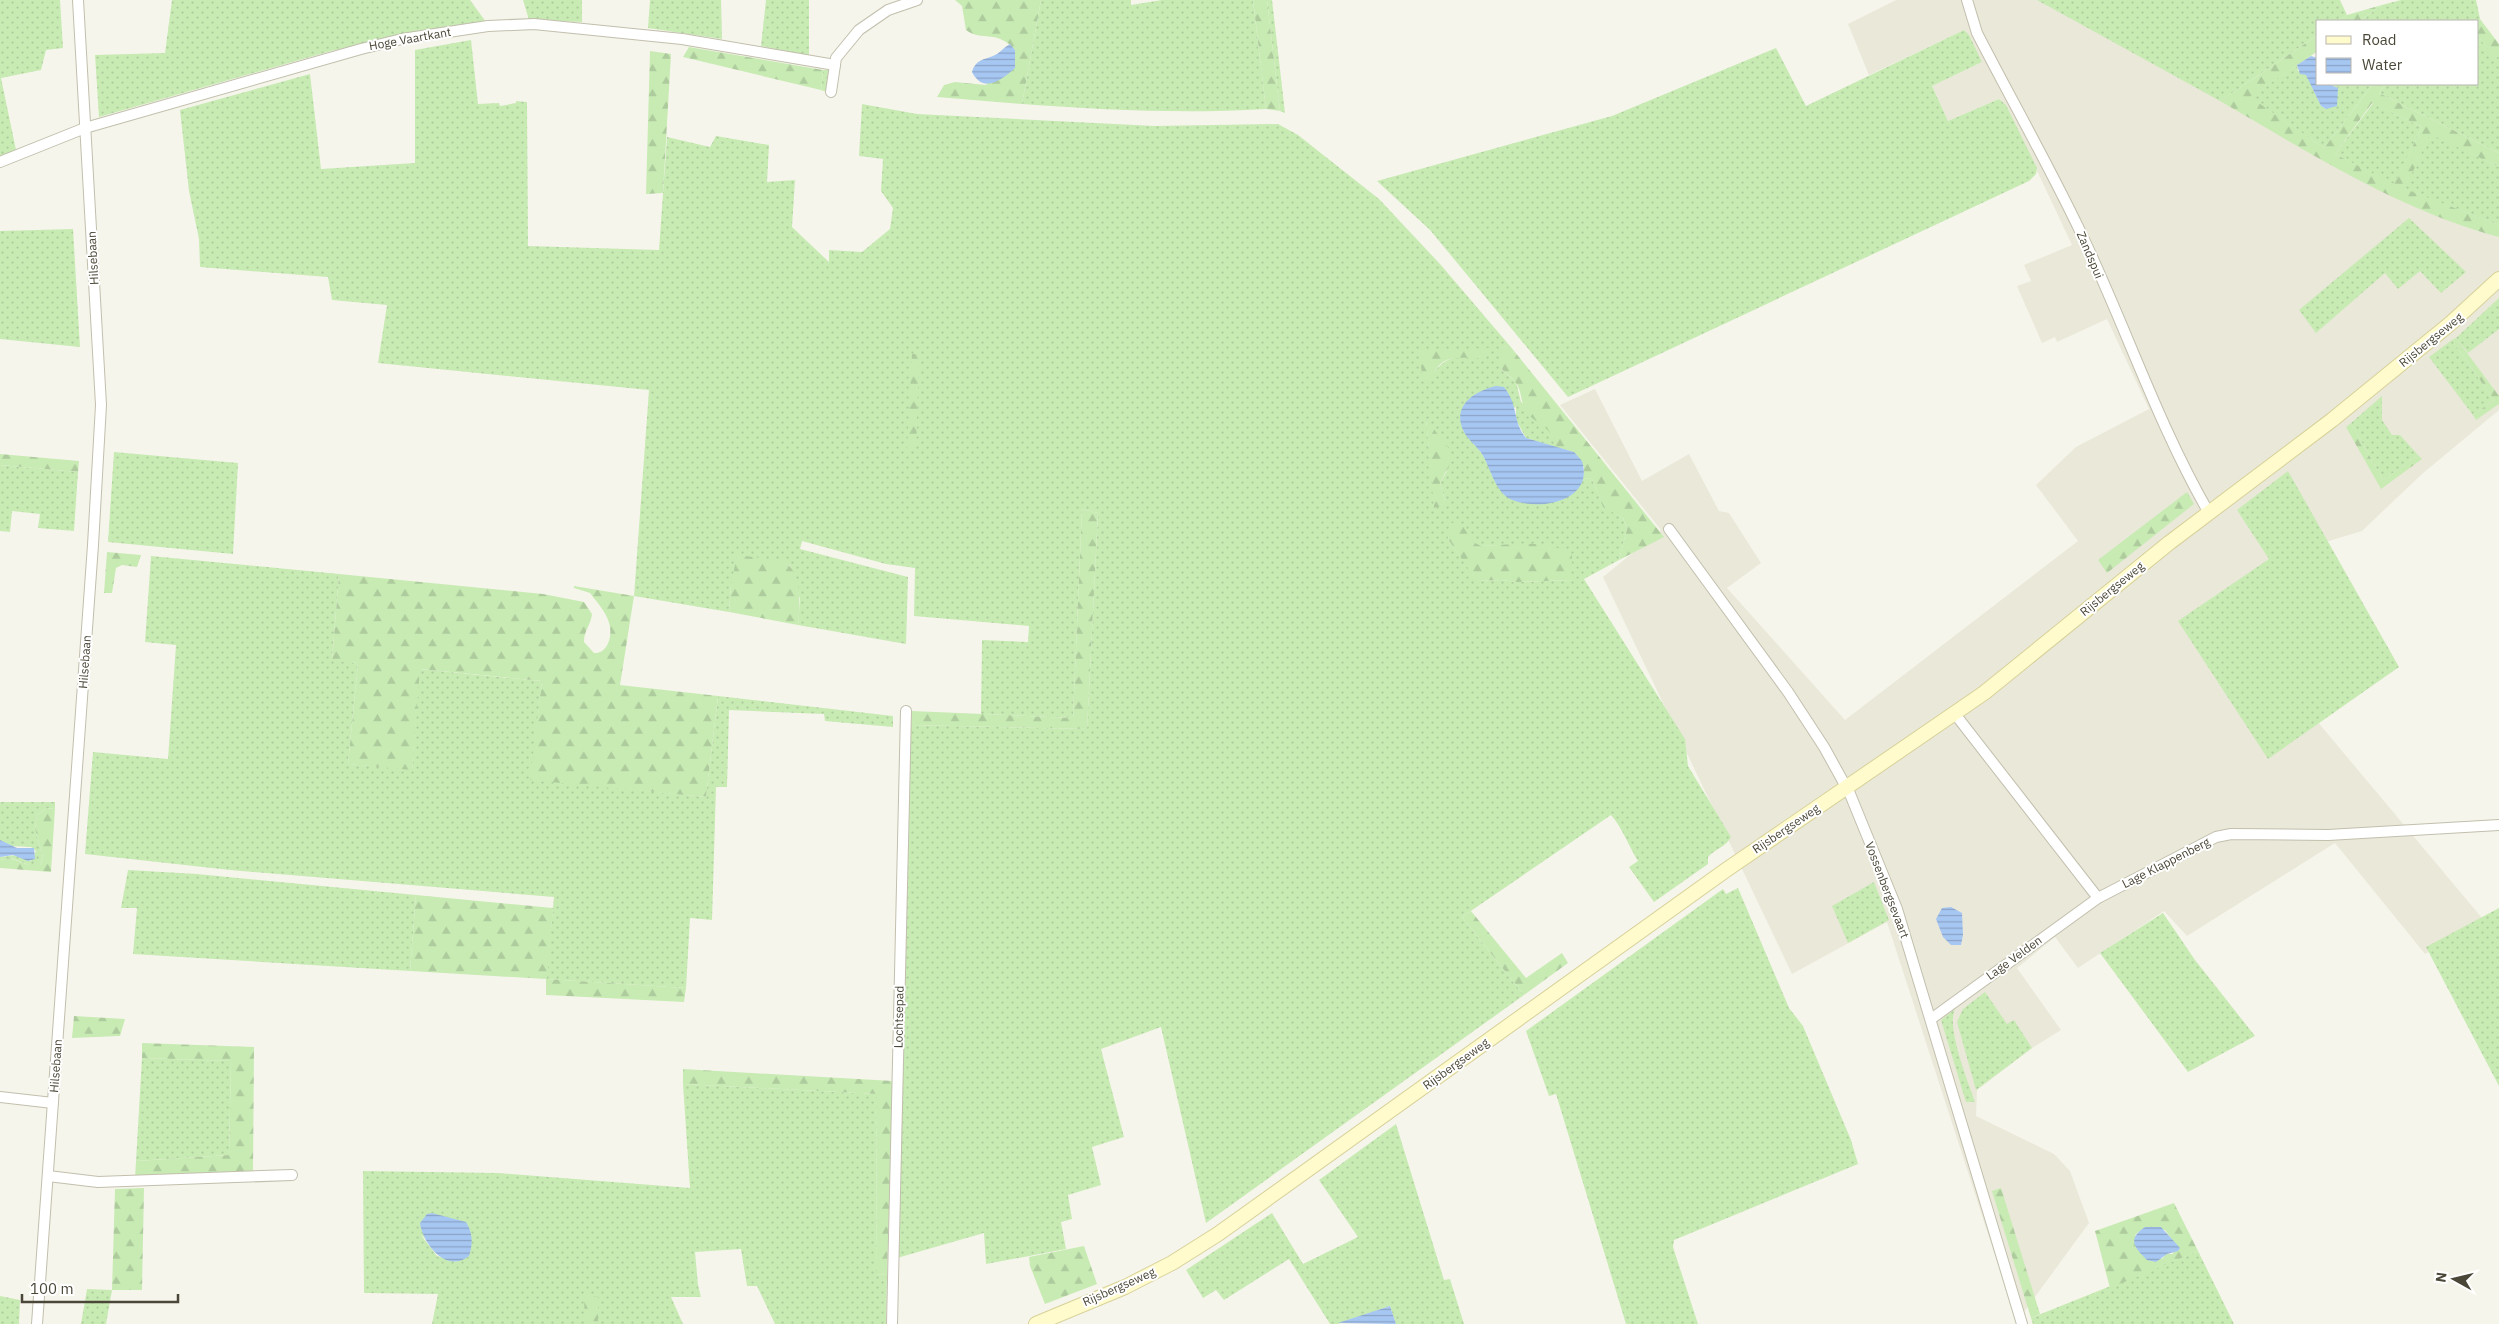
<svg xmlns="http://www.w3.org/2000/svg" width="2499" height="1324" font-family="'IBM Plex Sans',sans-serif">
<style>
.residential{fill:#eae8d9}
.grass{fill:url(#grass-dots);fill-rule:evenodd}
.forest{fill:url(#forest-firs);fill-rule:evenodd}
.water{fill:url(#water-rules)}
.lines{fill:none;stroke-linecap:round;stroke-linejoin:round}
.street-casing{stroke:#c2bfad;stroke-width:12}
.secondary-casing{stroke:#d7d19a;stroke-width:16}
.street{stroke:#fff;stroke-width:10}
.secondary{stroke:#fffbcc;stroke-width:14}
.labels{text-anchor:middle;stroke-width:4;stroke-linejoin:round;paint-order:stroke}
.street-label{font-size:12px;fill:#4b4738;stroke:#fff}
</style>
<defs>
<pattern id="grass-dots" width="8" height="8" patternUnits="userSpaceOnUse" patternTransform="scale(1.25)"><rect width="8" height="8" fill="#c8ebb4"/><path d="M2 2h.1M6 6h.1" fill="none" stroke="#adcb9c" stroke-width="1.8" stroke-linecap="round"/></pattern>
<pattern id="forest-firs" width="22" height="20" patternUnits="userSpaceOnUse" patternTransform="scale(1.25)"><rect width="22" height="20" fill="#c8ebb4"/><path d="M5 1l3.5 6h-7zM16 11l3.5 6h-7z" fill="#adcb9c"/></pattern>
<pattern id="water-rules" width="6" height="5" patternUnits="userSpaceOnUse" patternTransform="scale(1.25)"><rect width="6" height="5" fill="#a7c7f3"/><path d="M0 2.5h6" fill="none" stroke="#8aa3c6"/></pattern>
</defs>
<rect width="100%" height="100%" fill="#f6f5eb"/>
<path class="residential" d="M1896,0H2069L2499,223V410L2422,474L2362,531L2289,553L2213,597L2482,918L2425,954L2335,843L2187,936L2164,911L2078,968L2055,937L2017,968L2061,1030L2032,1048L1977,1090L1976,1116L2054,1154L2070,1171L2089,1223L2024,1312L2009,1299L1887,922L1792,974L1603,577L1661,530L1560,405L1595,389L1642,481L1689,454L1719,511L1729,513L1761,563L1727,588L1845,720L2078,541L2036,485L2076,447L2149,409L2107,319L2057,342L2055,337L2042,343L2017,286L2031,281L2024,265L2072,245L2006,105L1999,99L1948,121L1932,86L1982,62L1964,30L1869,75L1848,24Z"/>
<g class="grass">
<path d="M0,0H60L63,48L46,50L41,70L1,78L16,150L0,157Z"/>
<path d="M172,0H470L486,22L388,38L331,51L99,117L95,55L165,53Z"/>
<path d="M523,0H582V22L529,20Z"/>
<path d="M650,0H721L722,39L648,28Z"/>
<path d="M766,0H809V56L761,46Z"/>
<path d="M1041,0H1131V5L1162,0H1253L1266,109C1183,114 1104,110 1022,104Z"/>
<path d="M1267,0H1272L1285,113L1280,111Z"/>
<path d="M2037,0H2340L2347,15L2337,21H2318V35L2220,101Z"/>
<path d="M2401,0H2476L2480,19L2473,21H2360L2382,5Z"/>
<path d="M1964,30L1969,35L1982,62L1932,86L1948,121L1999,99L2006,105L2037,168L2036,174L2029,181L1568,397L1430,230L1377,181L1612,116L1776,48L1806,106Z"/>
<path d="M2478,36L2495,58L2499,56V153L2379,93L2386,84H2478Z"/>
<path d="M471,40L478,104L499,103L500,106L516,103V101L527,102L528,246L659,250L667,137L710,147L716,136L769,145L767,182L795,180L792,227L829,262V250L862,252L890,229L893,208L881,191L883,159L859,156L862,104L917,114L1154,126L1278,124L1298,135L1379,199L1440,264L1510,346L1503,347L1502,370L1516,382L1521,402L1551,432L1554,439V447L1526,438L1516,420V407L1463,430L1483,455L1496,482L1509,498C1536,504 1572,509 1583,478L1592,479L1603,506L1623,518L1627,529L1619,560L1584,579L1685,739L1688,766L1731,837C1727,846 1715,849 1708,857V864L1654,902L1629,867L1638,861C1628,845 1623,829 1611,815L1462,917L1524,995L1206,1223L1161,1027L1101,1049L1124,1137L1092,1147L1101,1185L1068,1195L1072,1219L1061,1222L1066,1249L986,1264L984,1233L897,1258L911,725L1087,729L1098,513L1082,509L1073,718L981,714L982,640L1028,642L1029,626L914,616L915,568L886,564L802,541L800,549L908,577L906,644L798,625L800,599L790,565L731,585L729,612L634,596L649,390L378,363L387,305L332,300L328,277L200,267L199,239L189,191L180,110L310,74L321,169L415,163V50ZM1419,351L1476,358C1454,356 1448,356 1433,373ZM1426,419L1447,471L1440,483L1445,501L1435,508ZM1448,539L1473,543L1481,546L1509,545L1571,580L1517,582L1500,580L1478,581Z"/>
<path d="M2297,65L2298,71L2306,74L2321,106L2326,109L2338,88L2329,84H2373L2324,148L2249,97Z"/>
<path d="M823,70H833L830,93L821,90Z"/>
<path d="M2373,103L2422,127L2394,185L2335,154Z"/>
<path d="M2430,133L2499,167V225L2404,189Z"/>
<path d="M2409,218L2466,272L2441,293L2420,271L2398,289L2385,273L2316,333L2299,310Z"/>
<path d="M73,229L80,347L0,339V231Z"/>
<path d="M2499,298V329L2468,353L2456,338Z"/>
<path d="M2452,340L2494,400L2473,415L2429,357Z"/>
<path d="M2382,396V420L2392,435H2400L2418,455L2383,480L2351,423Z"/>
<path d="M114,452L238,463L233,554L108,542Z"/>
<path d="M0,465L78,472L74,531L38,528L40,514L12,511L10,532L0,531Z"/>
<path d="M2288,471L2399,667L2268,759L2178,621L2269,559L2237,510Z"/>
<path d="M151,556L339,574L332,660L358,663L348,764L412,769L419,669L542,681L531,779L706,797L718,696L893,716V727L825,721L824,714L729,710L727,787H716L712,920L690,918L686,988L546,979L554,897L230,870L85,854L93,752L168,759L176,645L145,642Z"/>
<path d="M0,802H55V808L45,809L37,815L35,829L43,857L40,865H29L11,858L0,860V857L17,855L31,861L36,851L31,847L11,846L0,840Z"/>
<path d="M128,870L197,874L416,895L410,971L133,954L137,908H121Z"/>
<path d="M1874,882L1889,920L1848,943L1832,906Z"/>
<path d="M1738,888L1789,1008L1803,1026L1851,1140L1858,1164L1674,1240L1673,1247L1698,1324H1626L1556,1094L1549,1096L1526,1031L1723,889L1726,894Z"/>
<path d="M2499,908V1086L2426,947Z"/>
<path d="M2163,913L2195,960L2255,1036L2188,1072L2100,953Z"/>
<path d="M1985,992L2007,1024L2014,1020L2032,1048L1976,1090L1957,1022L1963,1009Z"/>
<path d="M1955,1009C1946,1028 1968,1081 1975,1102H1966L1941,1020Z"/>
<path d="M142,1058L231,1061L229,1155L136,1161Z"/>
<path d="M683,1084L877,1094L876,1274L887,1275L886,1324H775L757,1286H747L741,1249L695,1252L698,1285L701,1297H671L683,1324H598V1296H585V1324H432L438,1294L364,1293L363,1171L498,1173L690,1188ZM421,1235L457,1262L437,1256Z"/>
<path d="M1396,1124L1444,1280L1450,1279L1464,1324H1396L1390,1306L1338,1324H1330L1289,1259L1224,1300L1216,1290L1203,1298L1186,1270L1272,1213L1303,1264L1358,1237L1319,1180Z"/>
<path d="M2198,1251L2234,1324H2033L2031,1318Z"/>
<path d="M87,1289L112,1290L106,1324H81Z"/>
<path d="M0,1296L20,1300L19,1324H0Z"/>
</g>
<g class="forest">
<path d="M955,0H1041L1022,104L937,97L944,85L955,82L986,85L1015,50C997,29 982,42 966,30L962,6Z"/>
<path d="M1253,0H1267L1280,111L1266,109Z"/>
<path d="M2382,5L2360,21H2337L2347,15Z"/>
<path d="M2480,19L2499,44V56L2495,59L2478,36V21H2473Z"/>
<path d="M2318,35V51L2250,97L2324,148L2373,84H2386L2379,93L2499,153V167L2430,134L2405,189L2499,225V237C2398,210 2310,153 2220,101ZM2372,103L2422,127L2394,184L2335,154Z"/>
<path d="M689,47L823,70L821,90L683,57Z"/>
<path d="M650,51L671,54L663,193L646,194Z"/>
<path d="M2456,338L2499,396V404L2476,420L2473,415L2494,400L2452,340Z"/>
<path d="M1510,346L1664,537L1619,560L1627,529L1623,518L1603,507L1592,479L1583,478L1584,467L1574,452L1554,447C1554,428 1541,427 1529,415C1520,406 1523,393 1516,383C1511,375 1500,372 1499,362C1499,358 1502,351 1503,347Z"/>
<path d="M1490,348L1483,358C1457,359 1441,351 1430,382H1423L1419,351Z"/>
<path d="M912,354H919L916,451H907Z"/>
<path d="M1426,419L1450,450L1452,460L1440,483L1445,501L1442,506L1434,508Z"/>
<path d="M2351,423L2383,480L2418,455L2422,459L2381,489L2346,427Z"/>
<path d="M0,454L79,461L78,472L0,465Z"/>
<path d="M2187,492L2194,504L2107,573L2098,560Z"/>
<path d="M1082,509L1098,513L1087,729L911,725L912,711L1073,718Z"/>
<path d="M1460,522L1473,542L1481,546C1511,545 1546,538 1572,555L1571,580L1517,582L1500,580L1477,581L1448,539L1447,530L1452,523Z"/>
<path d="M107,552L141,555L137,567L122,565L116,568L112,593H104Z"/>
<path d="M737,555L784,561C802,573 800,605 798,625L729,612L731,585Z"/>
<path d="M339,574L543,594L584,602L592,614C591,625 584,630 584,642L594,653C608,654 613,635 609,623C607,613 596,601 590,593L574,588V586L634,596L620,685L718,696L706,797L530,780L542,681L420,669L412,770L348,764L358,663L332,661Z"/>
<path d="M55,808L51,872L0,868V860L10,858L29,865H40L43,857L35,829L37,815L45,809Z"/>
<path d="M416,895L553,908L547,979L686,988L684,1002L546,995V979L410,971Z"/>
<path d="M1471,911L1526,978L1562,953L1568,963L1524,995L1462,917Z"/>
<path d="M74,1016L125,1019L120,1036L72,1038Z"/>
<path d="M142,1043L254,1047L253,1172L135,1178L136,1161L229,1155L231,1061L142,1058Z"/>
<path d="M683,1069L893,1081L887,1275L876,1274L877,1094L683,1084Z"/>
<path d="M144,1188L142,1290H112L115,1189Z"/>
<path d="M2001,1188L2040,1314L2031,1318L1992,1191Z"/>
<path d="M2174,1203L2198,1251L2110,1288L2095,1231ZM2145,1227L2165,1230L2174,1243L2173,1254H2166L2162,1259L2135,1235Z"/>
<path d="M1084,1246L1097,1284L1045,1304L1030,1266L1029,1257Z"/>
<path d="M584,1296H598V1324H585Z"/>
</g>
<g class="water">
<path d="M1010,44L1015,50V68C1002,80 983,94 972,72C976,58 986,60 997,54C1002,51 1004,47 1010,44Z"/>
<path d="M2311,56L2318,58V84H2329L2338,88L2337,106L2326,109L2321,106L2306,75L2300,74L2297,65Z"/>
<path d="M1496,386L1504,387C1519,406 1512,421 1526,438L1574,452L1582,461C1595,502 1537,512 1510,499C1495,491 1490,467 1482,454C1477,446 1467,439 1463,430C1452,405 1475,391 1496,386Z"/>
<path d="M0,840L17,848H34L35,859L28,861L13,855L0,857Z"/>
<path d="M1951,907L1962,913L1963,935L1961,945H1951L1943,937L1936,919L1942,908Z"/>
<path d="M432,1213L466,1222C473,1233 473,1244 469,1256C446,1274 423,1244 420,1223L427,1214Z"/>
<path d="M2145,1227H2161L2180,1248L2178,1251L2167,1254L2156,1262L2147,1260C2134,1247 2127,1239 2145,1227Z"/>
<path d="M1390,1306L1396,1324L1338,1323Z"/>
</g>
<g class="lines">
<g class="street-casing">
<g id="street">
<path d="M1967,0L1977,33C2011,99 2048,164 2080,231C2125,324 2157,423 2209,513"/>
<path d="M831,92L836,58L859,30L888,10L917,0"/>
<path d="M0,162L85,128L361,49L402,39L488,26L534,24L682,39L835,65"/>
<path d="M1669,529L1788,692L1824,747L1850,794L1897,909L2022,1324"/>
<path d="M1955,714L2098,898"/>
<path d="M1931,1019L2098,898L2216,837L2231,834L2328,835L2499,825"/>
<path d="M0,1097L53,1103"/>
<path d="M48,1176L98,1182L292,1175"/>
<path d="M37,1324L93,545L101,405L78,0"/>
<path d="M892,1324L906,711"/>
</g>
</g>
<g class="secondary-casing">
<path id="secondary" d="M1036,1324L1125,1287L1172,1263L1218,1234L1726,870L1984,693L2169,543L2332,420L2451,323L2499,279"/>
</g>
<use href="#street" class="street"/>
<use href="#secondary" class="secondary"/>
</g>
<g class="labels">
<g class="street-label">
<text transform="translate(410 39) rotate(-10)" y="4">Hoge Vaartkant</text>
<text transform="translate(2090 255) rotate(67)" y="4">Zandspui</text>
<text transform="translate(93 258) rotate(-93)" y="4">Hilsebaan</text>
<text transform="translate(2431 340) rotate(-39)" y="4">Rijsbergseweg</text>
<text transform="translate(2112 589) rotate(-39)" y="4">Rijsbergseweg</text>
<text transform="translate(85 662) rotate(-86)" y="4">Hilsebaan</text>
<text transform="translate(1786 829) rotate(-34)" y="4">Rijsbergseweg</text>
<text transform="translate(2166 863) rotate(-27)" y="4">Lage Klappenberg</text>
<text transform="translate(1887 890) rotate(69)" y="4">Vossenbergsevaart</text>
<text transform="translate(2014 958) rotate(-36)" y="4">Lage Velden</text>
<text transform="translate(899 1017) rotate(-89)" y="4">Lochtsepad</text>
<text transform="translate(1456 1064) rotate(-36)" y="4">Rijsbergseweg</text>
<text transform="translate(56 1066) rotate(-86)" y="4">Hilsebaan</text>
<text transform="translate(1119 1287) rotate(-24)" y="4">Rijsbergseweg</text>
</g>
</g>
<rect x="2316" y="20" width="162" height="65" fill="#ffffff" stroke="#b7b5af"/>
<rect x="2326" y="36" width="25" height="8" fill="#fffbcc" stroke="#b7b5af"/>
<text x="2362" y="45" font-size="15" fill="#4b4738">Road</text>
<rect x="2326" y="58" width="25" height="15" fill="url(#water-rules)" stroke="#b7b5af"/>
<text x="2362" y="70" font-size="15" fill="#4b4738">Water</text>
<g transform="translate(2454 1279) rotate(278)" stroke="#ffffff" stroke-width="4" paint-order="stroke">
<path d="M0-4L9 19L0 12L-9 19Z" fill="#4b4738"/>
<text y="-8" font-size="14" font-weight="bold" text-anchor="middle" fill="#4b4738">N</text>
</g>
<path d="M22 1294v8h156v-8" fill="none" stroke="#4b4738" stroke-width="2.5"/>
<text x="30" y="1294" font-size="15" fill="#4b4738" stroke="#ffffff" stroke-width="4" paint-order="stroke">100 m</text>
</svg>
